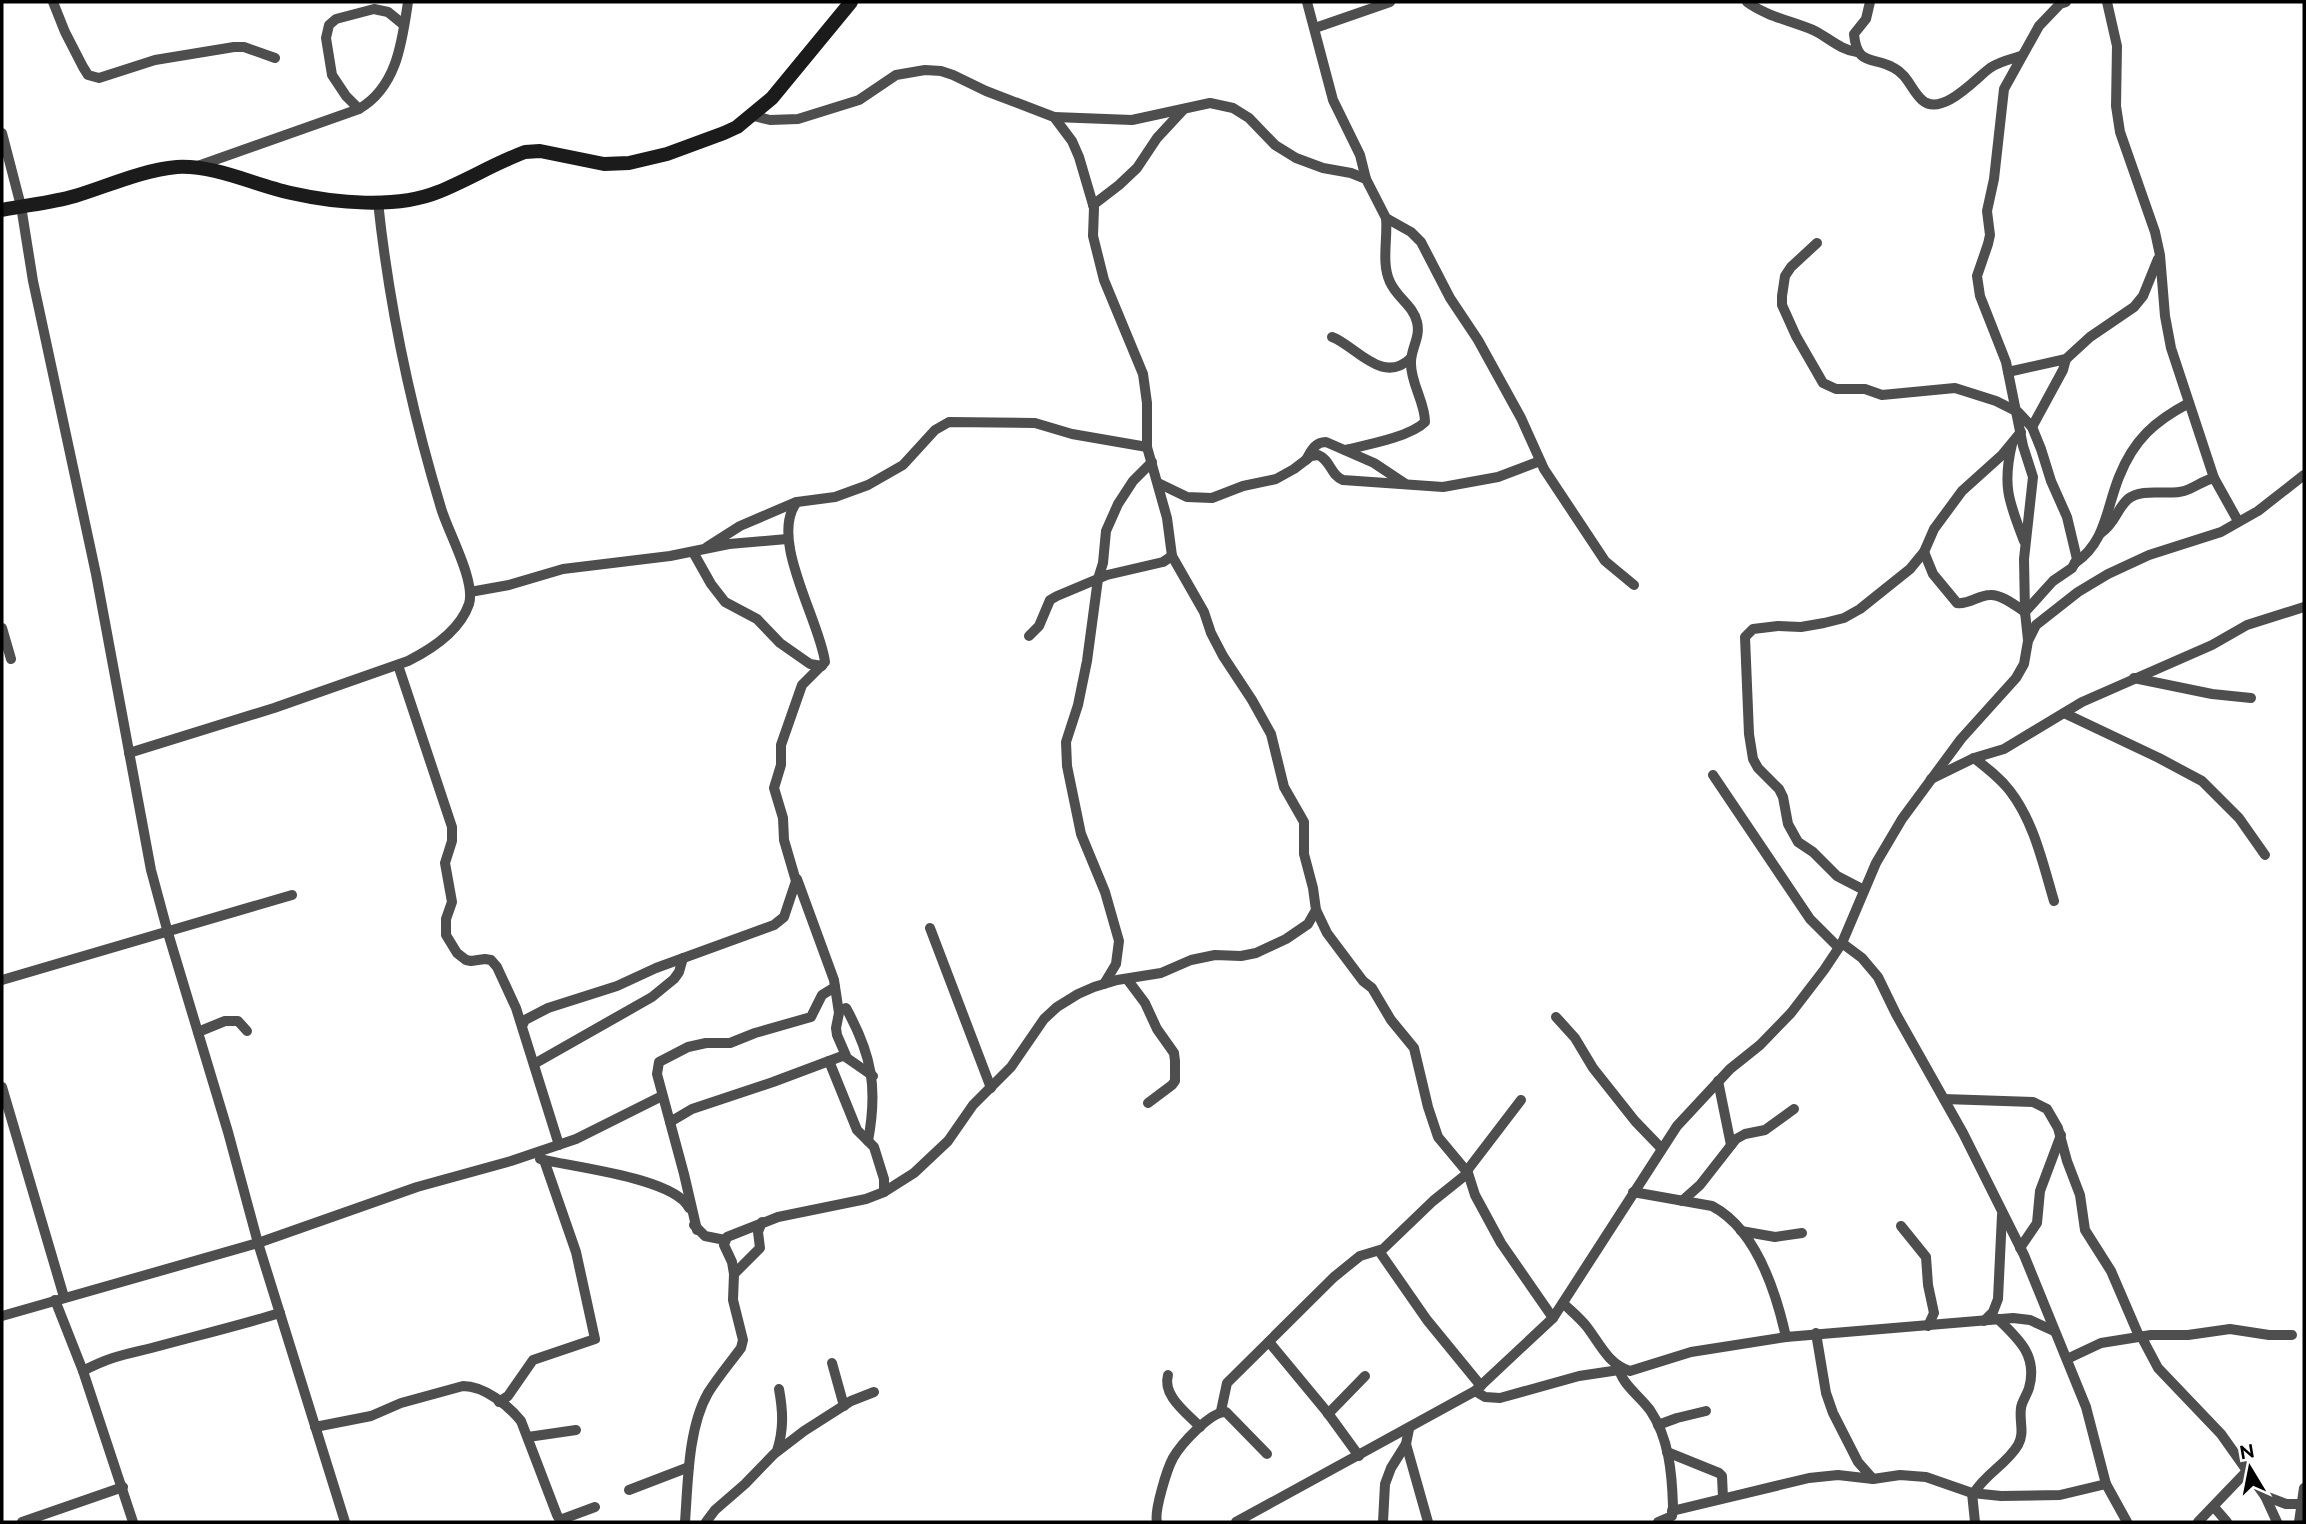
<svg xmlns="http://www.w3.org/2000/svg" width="2306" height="1524" font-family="Raleway,sans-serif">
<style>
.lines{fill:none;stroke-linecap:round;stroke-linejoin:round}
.street{stroke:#4e4e4e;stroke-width:10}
.secondary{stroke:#1b1b1b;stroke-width:14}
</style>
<rect width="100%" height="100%" fill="#fff"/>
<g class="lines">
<g class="street">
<path d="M53,2L65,32L83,67L88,75L99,78L155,60L234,47H244L275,58"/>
<path d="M1307,2L1333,100L1360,155L1366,179"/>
<path d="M1747,2C1766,16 1791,21 1813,30C1828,37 1840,50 1857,52"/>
<path d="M1870,2L1866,19L1854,34C1857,67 1873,56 1894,68C1908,75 1911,90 1922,100C1942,118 1977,77 1990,68C1998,62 2011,59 2021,56"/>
<path d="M2107,2L2117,46L2116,106L2120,132L2155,232L2160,255L2165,316L2171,348L2214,478L2238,521"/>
<path d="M1315,28L1390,2"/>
<path d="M359,109L346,96L332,75L326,38L329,25L336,19L374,9L388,12L404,25"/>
<path d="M1054,117L1132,120L1210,103L1233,108L1249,118L1275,145L1296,158L1323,168L1351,173L1366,179L1386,218L1411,232L1421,242L1450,298L1478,340L1521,418L1544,469L1605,561L1634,585"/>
<path d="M2,133L21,206L33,281L96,574L151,870L168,933L228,1132L258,1243L345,1522"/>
<path d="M195,167L359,109C397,87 402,42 408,2"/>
<path d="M1093,205L1119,185L1137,168L1157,138L1183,110"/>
<path d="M1817,243L1791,267L1785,276L1782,296V305L1796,336L1823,383L1836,389H1865L1882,395L1955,388L1996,401L2018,412L2032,427L2041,449L2051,481L2067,517L2077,559L2072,568L2053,581L2025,612L2028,640"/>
<path d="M1332,337C1355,345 1382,386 1411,358"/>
<path d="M2008,372L2066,359L2090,337L2134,307L2143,296L2158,259"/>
<path d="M2032,427L2063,370L2066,359"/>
<path d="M2012,444C2002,486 2009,502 2024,541"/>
<path d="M1345,450C1366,445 1410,437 1425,422C1425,402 1411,384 1411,364C1410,349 1421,338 1417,322C1413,305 1397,298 1390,282C1381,263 1388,238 1386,218"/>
<path d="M1306,460C1311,451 1315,442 1326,442L1374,463L1404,483"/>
<path d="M1158,483L1187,497L1212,498L1243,486L1276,479L1294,469L1311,456L1318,455C1331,460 1330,475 1343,480L1443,487L1498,477L1540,461"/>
<path d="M2101,533C2116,522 2116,510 2128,499C2143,487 2168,496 2184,491C2194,488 2204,480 2214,478"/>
<path d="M707,547L740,526L796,502"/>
<path d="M693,552L711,584L725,602L757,619L780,643L810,664L822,666"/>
<path d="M1924,552L1933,574L1957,603C1969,605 1978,595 1990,595C2001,594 2016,606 2025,612"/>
<path d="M2075,563C2106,542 2106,509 2119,477C2134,439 2155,421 2189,403"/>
<path d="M470,592L509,585L563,569L670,556L729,544L787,539"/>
<path d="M2025,612L2024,559L2033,477L2023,446L2006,362L1980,296L1977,276L1988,244L1990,235L1987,211L1994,179L2004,89L2039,26L2060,4L2066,2"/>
<path d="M2,628L11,659"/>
<path d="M1029,636L1039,626L1050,600L1057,596L1107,575L1163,562L1172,556"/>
<path d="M398,665L452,827V841L445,863L452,902L446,919V935L457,953L466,960L471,961L485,959L491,960L497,967L516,1008L559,1145"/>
<path d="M2134,678L2212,694L2251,698"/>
<path d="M2064,713L2159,758L2202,781L2239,818L2265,855"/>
<path d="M129,753L274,708L408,661C432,649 460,630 469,604C476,581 448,532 441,508C411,409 389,305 378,202"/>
<path d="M1974,758C1987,768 2000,778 2010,791C2034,822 2043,864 2054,901"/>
<path d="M1713,775L1810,919L1838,947"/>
<path d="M1931,779L1974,758L2004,749L2082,702L2212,645L2247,625L2304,607"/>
<path d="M797,879L834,980L839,1013L836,1028L837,1035L847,1058L873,1076"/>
<path d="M1864,890L1837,876L1813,852L1798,842L1788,824L1783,797L1779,789L1758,768L1753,759L1749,734L1745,637L1753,629L1778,626L1801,627L1824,623L1844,618L1860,609L1910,569L1924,552L1934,529L1962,491L2002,455L2021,432"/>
<path d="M1316,910L1327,933L1363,981L1372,988L1391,1020L1414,1048L1428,1107L1438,1137L1468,1173L1475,1195L1501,1243L1553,1318"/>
<path d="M930,928L991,1088"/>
<path d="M1842,943L1862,958L1878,977L1896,1014L1963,1133L2024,1255L2086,1407L2106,1484L2127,1522"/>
<path d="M1127,979L1145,1003L1157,1029L1174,1053L1175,1061V1081L1172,1085L1148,1103"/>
<path d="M2,980L292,895"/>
<path d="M1104,984L1116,964L1119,941L1105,892L1081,834L1067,766L1066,742L1078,705L1087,661L1098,579L1103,563L1106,531L1118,504L1133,481L1152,462"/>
<path d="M846,1008C872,1055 878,1088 868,1141"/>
<path d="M1556,1017L1575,1038L1593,1068L1635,1121L1661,1148"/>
<path d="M522,1026L525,1020L548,1008L617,986L656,968L774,925L784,917L796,881L784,840L783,818L774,788L781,765V745L802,685L825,662C820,621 768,538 797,502L835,497L868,485L903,465L935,430L949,422L1035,423L1072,434L1147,447"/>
<path d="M198,1032L225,1021H238L247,1031"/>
<path d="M829,1061L857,1130L874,1147L884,1179V1192"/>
<path d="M534,1064L652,997L674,979L679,972L683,958"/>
<path d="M1718,1081L1731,1145"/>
<path d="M2,1087L64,1297"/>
<path d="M1944,1099L2033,1102L2047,1109L2058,1128L2067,1161L2080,1195L2085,1230L2111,1271L2139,1336"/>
<path d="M670,1122L692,1109L773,1082L845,1055"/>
<path d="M540,1159C572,1167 675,1178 689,1208"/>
<path d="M1466,1172L1521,1100"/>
<path d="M1633,1192L1712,1206C1756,1229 1776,1292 1786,1337"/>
<path d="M1682,1201L1700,1185L1736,1139L1745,1134L1765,1130L1794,1109"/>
<path d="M694,1225L705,1236L725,1240"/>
<path d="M1901,1226L1926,1257L1928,1285L1934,1313L1928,1326"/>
<path d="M697,1230L684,1174L657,1074L659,1062L688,1047L706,1043H730L755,1033L811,1017L822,995L835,987"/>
<path d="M1741,1231L1775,1237L1802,1233"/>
<path d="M2020,1248L2037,1223L2040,1191L2061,1135"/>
<path d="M1379,1251L1427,1320L1481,1386"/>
<path d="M734,1274L760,1248L758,1232L762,1222"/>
<path d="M55,1300L83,1371L133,1522"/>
<path d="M1563,1303C1571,1311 1580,1318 1587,1327C1600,1344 1608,1364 1630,1371L1691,1352L1786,1337L2013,1318L2030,1320L2054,1331"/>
<path d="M2,1316L258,1243L417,1187L511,1161L576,1139L662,1096"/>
<path d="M1984,1321L1993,1312L1998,1299L2002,1215"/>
<path d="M1816,1333L1826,1393L1833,1413L1858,1462L1873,1479"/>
<path d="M2141,1336L2158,1368L2221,1434L2265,1496L2277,1522"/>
<path d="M1269,1342L1327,1412L1359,1456"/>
<path d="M2067,1359L2101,1343L2151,1335H2188L2230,1329L2269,1335H2292"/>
<path d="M832,1363L844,1406"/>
<path d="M1618,1366C1622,1385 1639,1395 1650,1410C1669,1438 1672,1473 1673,1506L1672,1516L1658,1522"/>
<path d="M83,1371C113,1355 129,1354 159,1346C200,1335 240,1325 280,1313"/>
<path d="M1168,1375C1162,1396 1187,1413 1200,1427"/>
<path d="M1475,1391L1485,1397L1500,1398L1579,1376L1619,1370"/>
<path d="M499,1402L508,1396L533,1360L595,1339L576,1252L544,1160"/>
<path d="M1221,1411L1227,1383L1334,1277L1360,1256L1383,1249L1433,1201L1468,1173"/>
<path d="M1328,1414L1365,1376"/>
<path d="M1658,1425L1677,1418L1706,1411"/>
<path d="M315,1427L371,1416L401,1403L463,1386C484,1386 508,1405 521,1421L557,1515L561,1522"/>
<path d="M528,1437L576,1430"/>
<path d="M1406,1444L1428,1522"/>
<path d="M777,1451C784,1429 783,1411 779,1389"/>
<path d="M1667,1452L1719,1473L1722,1476L1723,1498"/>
<path d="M629,1490L689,1467"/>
<path d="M1972,1493L1975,1522"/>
<path d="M1974,1493C1985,1474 2007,1464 2018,1445C2025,1433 2019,1421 2021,1408C2022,1401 2027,1395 2029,1388C2038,1356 2019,1339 1998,1319"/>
<path d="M2265,1496L2286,1504H2301"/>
<path d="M2214,1507L2227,1522"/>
<path d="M1672,1511L1809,1478L1838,1475L1873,1479L1900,1475L1926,1477L1972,1493L2001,1496L2060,1495L2106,1484"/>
<path d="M560,1520L595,1507"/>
<path d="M22,1522L123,1487"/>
<path d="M685,1522C688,1482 688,1428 708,1393C718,1377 730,1363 741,1348L743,1340L733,1300L734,1274L732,1262L724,1245L727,1237L778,1217L866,1199L884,1192L914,1173L948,1141L973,1105L1011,1067L1044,1019L1057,1007L1078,994L1094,987L1117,980L1161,973L1191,960L1215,955L1241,956L1256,953L1286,939L1308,924L1316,910L1313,888L1304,854V822L1284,787L1271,734L1252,700L1223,656L1211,633L1204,612L1172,556L1167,518L1147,447V403L1143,374L1104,280L1093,236L1094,208L1079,157L1072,141L1054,117L986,91L953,75L941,71L925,70L896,75L859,100L798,119L770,120L750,115"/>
<path d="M706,1522L715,1510L745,1484L774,1454L804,1431L851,1401L874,1392"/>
<path d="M1157,1522C1154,1511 1167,1469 1173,1458C1181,1444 1211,1411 1226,1412L1267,1454"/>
<path d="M1236,1522L1475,1391L1553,1318L1677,1126L1730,1069L1760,1045L1791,1013L1824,970L1842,943L1876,863L1902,819L1961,739L2016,678L2024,664L2028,641L2036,625L2078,592L2108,574L2149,555L2221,532L2258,511L2304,475"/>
<path d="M1383,1522L1385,1484L1391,1468L1406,1444L1409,1429"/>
<path d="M2198,1522L2247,1471"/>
<path d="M2299,1522L2304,1488"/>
</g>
<path class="secondary" d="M2,210C26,205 51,203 75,196C108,186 142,170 177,167C216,165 254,185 291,193C335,203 396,209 438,192C468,180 495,163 525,152L540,151L604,164L629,163L667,154L724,133L737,127L772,98L851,2"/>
</g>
<rect width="2306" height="1524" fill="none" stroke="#000000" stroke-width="7"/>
<g transform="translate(2250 1468) rotate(350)" stroke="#ffffff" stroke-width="5" paint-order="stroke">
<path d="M0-5L12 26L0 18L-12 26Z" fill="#000000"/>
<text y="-10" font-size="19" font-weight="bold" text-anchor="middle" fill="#000000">N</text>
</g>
</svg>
